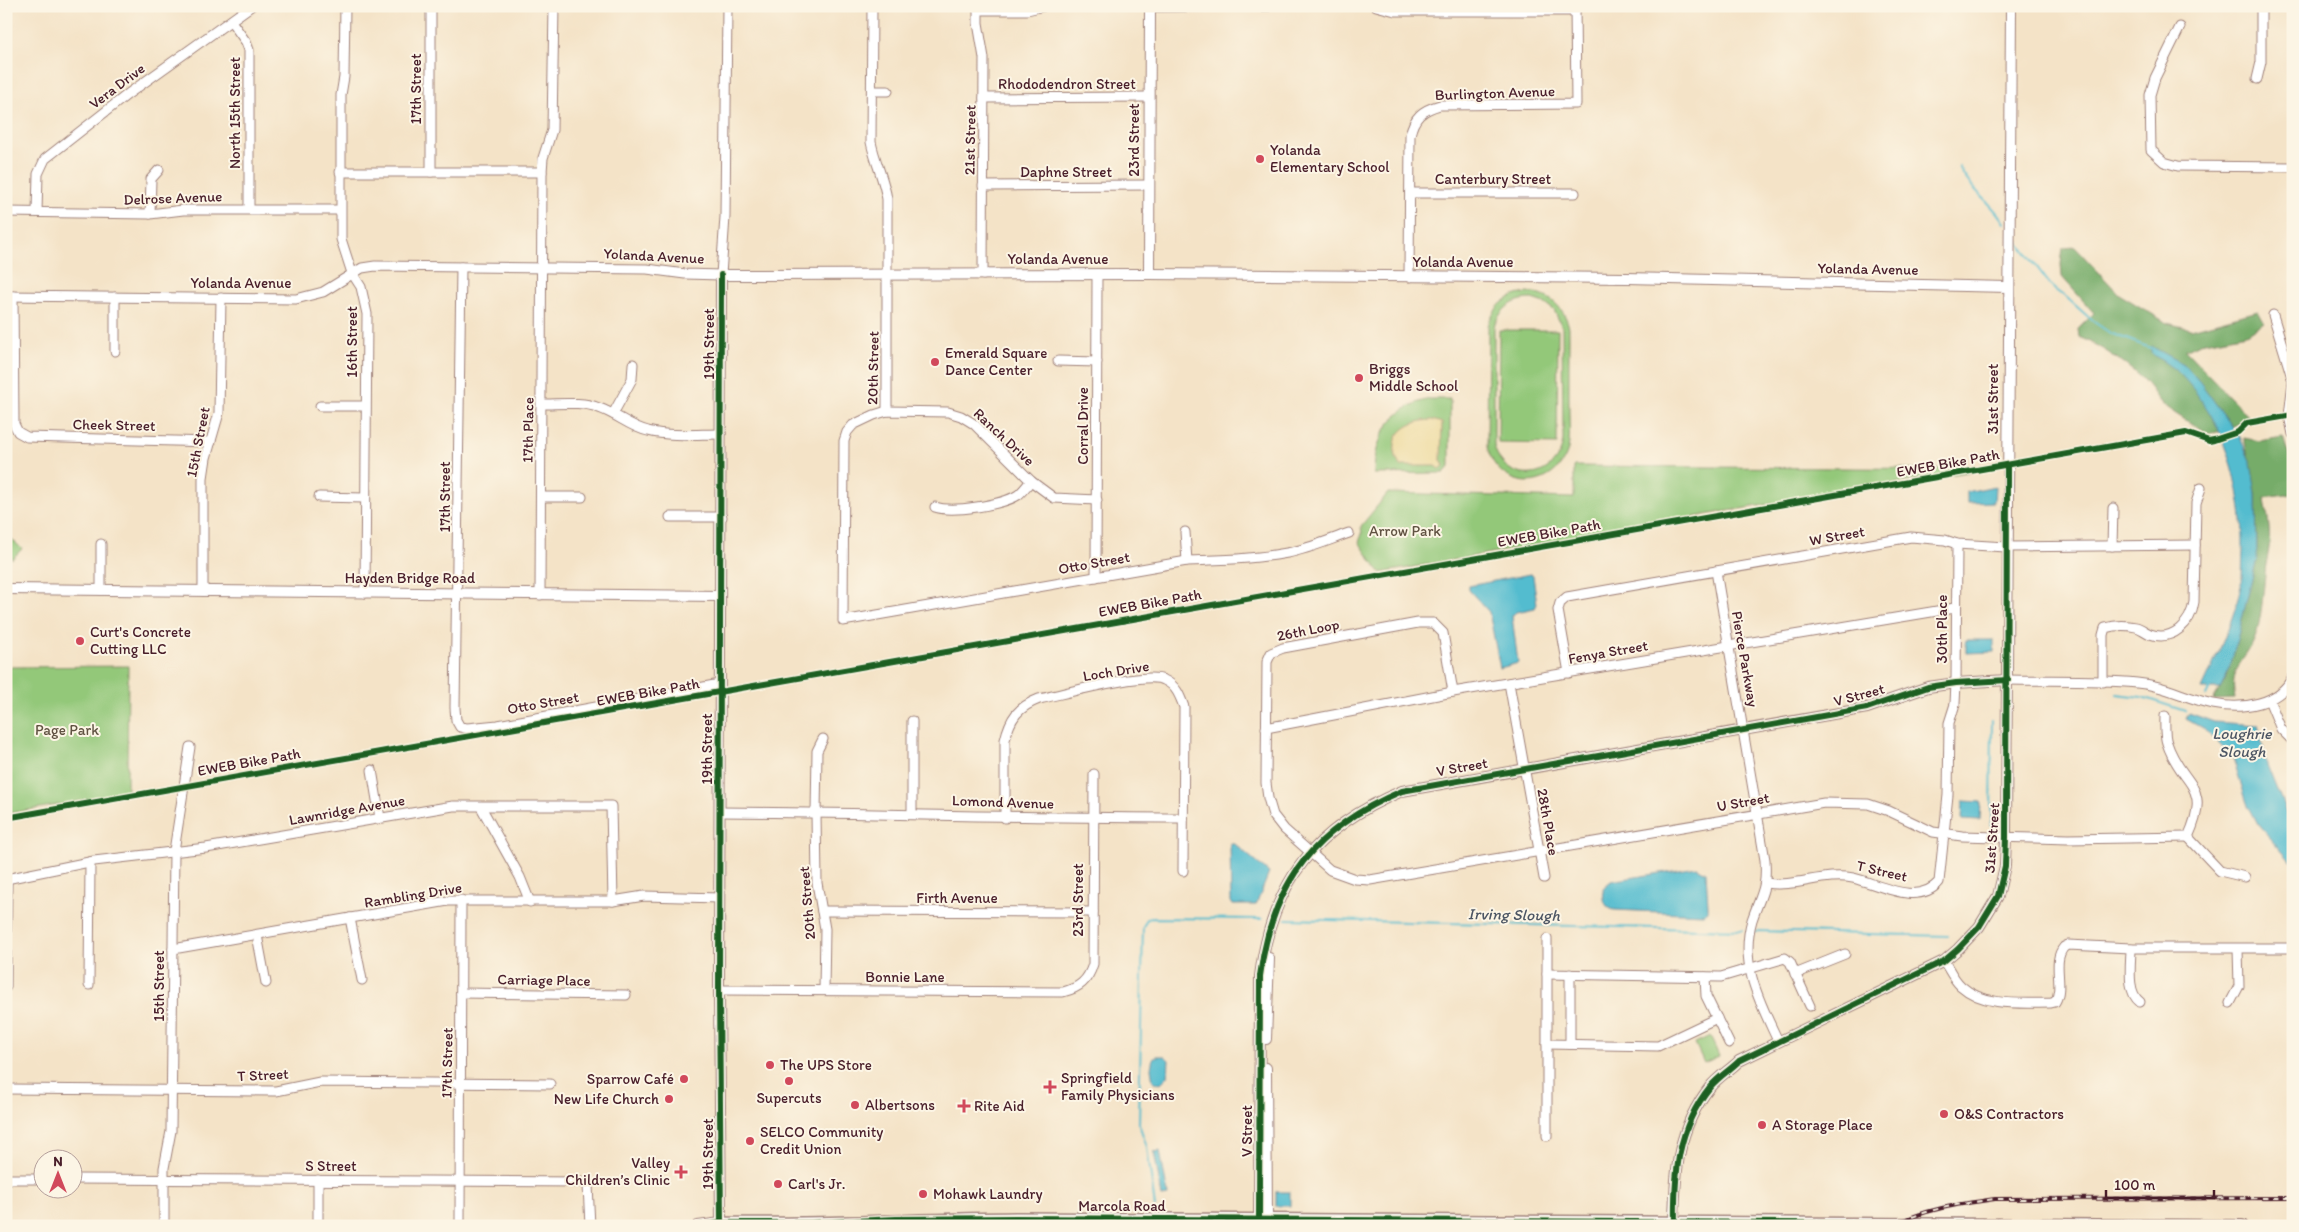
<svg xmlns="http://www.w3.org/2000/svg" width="2299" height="1232" font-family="Itim,sans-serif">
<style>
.green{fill:#93c879;stroke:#6e7452;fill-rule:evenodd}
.forest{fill:#76ac69;stroke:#60664a}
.sand{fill:#eeda9e;stroke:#9c7c64}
.water{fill:#52bccf;stroke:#4e6e7d}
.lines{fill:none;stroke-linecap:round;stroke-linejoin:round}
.stream{stroke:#52bccf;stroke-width:2}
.minor-casing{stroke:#9f8179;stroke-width:11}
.tertiary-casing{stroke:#9f8179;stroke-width:12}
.secondary-casing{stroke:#9f8179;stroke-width:14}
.minor{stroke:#fff;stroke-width:9}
.tertiary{stroke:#fff;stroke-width:10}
.secondary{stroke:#fff;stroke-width:11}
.rail-casing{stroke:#4a1f2b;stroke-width:4}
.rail{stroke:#fcf5e5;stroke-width:2;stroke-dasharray:5.5;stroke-linecap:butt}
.cycleway-casing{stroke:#fcf5e5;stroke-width:9}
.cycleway{stroke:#1b5e20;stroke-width:6}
.poi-dot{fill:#d1495b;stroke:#fcf5e5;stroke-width:2}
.labels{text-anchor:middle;stroke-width:4;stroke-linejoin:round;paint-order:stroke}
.street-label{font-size:15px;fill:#4a1f2b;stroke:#fcf5e5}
.poi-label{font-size:15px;fill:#4a1f2b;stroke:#fcf5e5;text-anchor:start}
.park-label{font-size:15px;fill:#605242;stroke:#fcf5e5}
.water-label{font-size:16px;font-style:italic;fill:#4d5664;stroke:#fcf5e5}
</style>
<rect width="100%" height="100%" fill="#fcf5e5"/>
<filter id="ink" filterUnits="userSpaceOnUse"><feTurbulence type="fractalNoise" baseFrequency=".02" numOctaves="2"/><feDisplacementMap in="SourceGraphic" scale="10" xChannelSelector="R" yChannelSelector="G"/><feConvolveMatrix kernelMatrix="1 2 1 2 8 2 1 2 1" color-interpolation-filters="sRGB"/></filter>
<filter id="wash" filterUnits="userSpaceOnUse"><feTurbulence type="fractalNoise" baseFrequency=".0096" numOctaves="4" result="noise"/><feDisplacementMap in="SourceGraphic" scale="20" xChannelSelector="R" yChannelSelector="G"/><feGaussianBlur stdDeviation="1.12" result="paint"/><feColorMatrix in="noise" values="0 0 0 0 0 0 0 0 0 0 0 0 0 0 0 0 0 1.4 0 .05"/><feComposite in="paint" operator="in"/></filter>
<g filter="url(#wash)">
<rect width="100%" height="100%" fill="#f4e3c7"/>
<g class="green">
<path d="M1532,293C1552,296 1564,308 1569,327C1569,355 1569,383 1569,411C1569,425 1571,440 1567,453C1560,474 1537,487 1516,480C1500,475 1491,462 1487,447L1488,326C1494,304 1510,293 1532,293ZM1532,299L1544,303L1554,310L1562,327L1563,440C1558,482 1505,487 1494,446V327C1500,309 1513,299 1532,299Z"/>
<path d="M1499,330H1558L1557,444L1498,443Z"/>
<path d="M1430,399H1450V466L1444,473L1374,474C1374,437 1392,407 1430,399Z"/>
<path d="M1574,466L1985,469L1728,511L1380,573L1359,542L1362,534L1361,526L1388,493L1574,498Z"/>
<path d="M9,539H12L22,549L12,559L6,553V542Z"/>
<path d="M128,666L127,793L6,814V667Z"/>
<path d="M1710,1036L1719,1056L1704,1063L1695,1043Z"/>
</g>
<g class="forest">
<path d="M2075,247L2119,294L2167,323L2191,329L2258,311L2264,322L2246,334L2200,343L2185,350L2249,417C2239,424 2222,433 2210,433C2205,433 2167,409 2162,404C2154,395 2149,384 2140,377C2121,360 2102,347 2079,337L2078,329L2094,313L2062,277L2061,264L2063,248Z"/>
<path d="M2283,437L2293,468V494L2265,498C2267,514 2271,531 2269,548C2268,557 2265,565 2265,574C2263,594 2262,612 2257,632C2249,661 2228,663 2235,699L2213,700L2225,680L2230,668L2257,559L2256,493L2244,438L2259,441Z"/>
</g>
<path class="sand" d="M1432,420L1442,423L1441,460L1444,466L1440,469L1436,466H1400C1385,438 1404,421 1432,420Z"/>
<g class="water">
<path d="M2151,346L2184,364L2200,382L2240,437L2251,463L2256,493L2257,559L2230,668L2220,689H2202C2216,658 2235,618 2241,585C2243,574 2242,562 2243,551C2244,486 2226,421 2179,373C2171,366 2160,360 2151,353Z"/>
<path d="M1995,486L1994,502L1967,503V492Z"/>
<path d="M1530,574L1533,576L1537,604L1535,608L1516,612L1512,616L1518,663L1500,668L1489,612L1469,590V586Z"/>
<path d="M1966,640H1994V652L1966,653Z"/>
<path d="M2189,713L2214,722L2258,725L2267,765L2293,830V864L2258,824L2247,803L2233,758L2204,729L2186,719Z"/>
<path d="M1963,801L1981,802L1980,820L1962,819Z"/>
<path d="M1230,844H1235L1269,873L1256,905H1233L1231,902Z"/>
<path d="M1697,867L1706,872L1708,906V911L1704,914L1615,910C1603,908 1604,898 1603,888L1611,881Z"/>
<path d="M1157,1056H1165L1169,1060L1168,1076L1160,1084L1153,1081L1151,1068L1153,1058Z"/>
<path d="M1160,1151L1168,1196L1162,1197L1154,1152Z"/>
<rect x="1276" y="1192" width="14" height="14"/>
</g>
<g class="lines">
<g class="stream">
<path d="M1959,167C1971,192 1991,200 2004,223"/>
<path d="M2014,237L2052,287L2066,297L2094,322L2110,333L2153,349"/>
<path d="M2117,694L2142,697L2185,711"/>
<path d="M2206,696L2210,688"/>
<path d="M1991,825L1992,721"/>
<path d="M1286,919L1742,930"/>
<path d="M1756,931L1948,936"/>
<path d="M1155,1207L1147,1147L1139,1124L1143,927L1147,919L1152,918L1262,919"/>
</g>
</g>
</g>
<g filter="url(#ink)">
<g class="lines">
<g class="minor-casing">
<g id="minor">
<path d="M345,6L344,77L341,95V239L352,273L361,287L367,314L365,593"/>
<path d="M431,6V172"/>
<path d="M872,6L871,142C875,162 884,179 887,199V411"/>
<path d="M978,6V23L984,58L983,275"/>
<path d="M1376,6L1395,11H1575"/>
<path d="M1150,7L1269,6"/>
<path d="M978,10H1027L1044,6"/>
<path d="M231,21L246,42L249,50V209"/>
<path d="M2180,27L2155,78L2150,95L2151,150L2164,162L2178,166L2293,167"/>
<path d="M2257,79L2261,62V6"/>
<path d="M872,91H888"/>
<path d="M984,98L1149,97"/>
<path d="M340,172H542"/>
<path d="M983,186L1149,185"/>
<path d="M1410,193H1575"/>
<path d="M6,212L150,214L183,210H340"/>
<path d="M37,212L38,174L45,159L128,94L251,6"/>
<path d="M150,214L151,179L159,170"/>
<path d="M461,267L455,708L456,720L460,727L467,728L498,725L720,684"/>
<path d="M1409,277L1410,135C1414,117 1422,110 1440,105L1576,104L1575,6"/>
<path d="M6,296L296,299L323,292L362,268L375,266L647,269L685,274L721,275L725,217L727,6"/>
<path d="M13,296L14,424L18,432L27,437L211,442"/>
<path d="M115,297V351"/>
<path d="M2273,315L2293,381L2289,416L2293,434"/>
<path d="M1058,361L1097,362"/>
<path d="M542,404C560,404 582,401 599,408C617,414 630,427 648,431C671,437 697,434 721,434"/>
<path d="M320,406H365"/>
<path d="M613,414L632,379L633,364"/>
<path d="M319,497L364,498"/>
<path d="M541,497H582"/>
<path d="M1097,500L1054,498L1031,481L974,424L961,416L948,412L887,411L874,415L853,425L847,432L844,441L843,621L1187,561C1221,560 1254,559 1287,553C1309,549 1329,540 1349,533"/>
<path d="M935,507C952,513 1002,505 1018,495C1023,491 1027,485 1031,481"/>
<path d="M670,517H722"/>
<path d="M1185,532L1187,561"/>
<path d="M2112,546L2113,508"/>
<path d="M1716,571L1765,860C1767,891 1761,893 1752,920C1739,965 1760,1002 1778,1041"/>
<path d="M1096,577L1097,274"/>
<path d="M101,590V544"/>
<path d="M203,591V478L206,458L219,413L221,298"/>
<path d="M540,595L542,172L543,158L552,130L554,6"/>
<path d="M1569,673L1558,610L1560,603L1567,597L1911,537L1945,540L1957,544L2006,547L2195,545"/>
<path d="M2008,680C2051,681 2094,679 2137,683C2164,685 2187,699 2213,704C2242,710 2280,705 2293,676"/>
<path d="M2103,682V635L2105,628C2115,625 2127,625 2136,627C2141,628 2145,632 2150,634C2173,642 2191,623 2194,602L2196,503L2201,488"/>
<path d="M1509,683L1544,878"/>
<path d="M1453,692L1443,633L1433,623H1418L1283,648L1271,653L1267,662L1266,783L1268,798L1273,815L1284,829L1330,870L1355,879L1370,880L1824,803L1868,804L1889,811L1933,832L1962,836L2068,839L2188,837"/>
<path d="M2269,700L2281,729L2293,741"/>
<path d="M2165,716C2165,725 2164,735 2167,743C2181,786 2213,783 2188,837"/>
<path d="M912,721V814"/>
<path d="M1266,728L1453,692L1955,608"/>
<path d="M823,739L817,751L816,813L817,883L825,929L824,990"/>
<path d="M372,770L380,818"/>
<path d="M481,807L520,877L530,902"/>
<path d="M720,812C874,813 1028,818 1183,818"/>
<path d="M1005,818V740C1010,718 1018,707 1039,699C1063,694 1146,671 1164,680C1176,685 1180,696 1184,707L1183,871"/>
<path d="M2188,837L2220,871L2245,877"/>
<path d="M6,879L94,861L206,848L453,806H611L613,901"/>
<path d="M1766,883C1795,888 1825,872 1853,878C1879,884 1917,907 1939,882L1948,795L1949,723L1955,704L1956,683L1957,544"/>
<path d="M822,911L1093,912"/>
<path d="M350,918L362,980"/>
<path d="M257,935L266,983"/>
<path d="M1547,939V1136"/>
<path d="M2131,948C2131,964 2126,992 2140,1002"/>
<path d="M173,949L448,901H613L644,896L719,898"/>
<path d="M1944,961C1949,969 1954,980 1961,986C1984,1007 2022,1003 2051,1003L2055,1002C2065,986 2051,962 2064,947L2068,945L2131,948H2293"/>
<path d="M1547,974L1721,977L1785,958L1790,962L1810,1006"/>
<path d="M1570,974V1044"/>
<path d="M1795,974L1845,954"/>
<path d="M1705,977L1706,996L1729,1043"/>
<path d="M89,985L90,862"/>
<path d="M6,987L7,879"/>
<path d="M719,990L1063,992C1079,988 1088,981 1093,964L1094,774"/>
<path d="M461,993L626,995"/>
<path d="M2230,1003L2239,986L2238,949"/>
<path d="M1547,1044L1658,1046L1717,1018"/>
<path d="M6,1089L276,1091L320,1082L550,1084"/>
<path d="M6,1179H42"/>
<path d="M72,1179L582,1182L588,1185L590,1226"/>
<path d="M164,1226V1168L171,1131L174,851L190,747"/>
<path d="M318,1226V1180"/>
<path d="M460,1226L461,900"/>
</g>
</g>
<g class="tertiary-casing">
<g id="tertiary">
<path d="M1149,274L1150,6"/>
<path d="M6,589L720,596"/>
<path d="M1266,1039L1269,958"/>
<path d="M1266,1068L1267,1220"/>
<path d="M1259,1220L1260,976C1272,881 1316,827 1402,791L1867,708L1928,687L1956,683L2008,680"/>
<path d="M1674,1222C1675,1171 1677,1129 1710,1087C1718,1077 1730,1070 1739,1061L1944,961L1958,949L1979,927L1998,896L2005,866L2006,837L2011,6"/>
<path d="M698,1226L721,1223L719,990L721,275L1149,274L1627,278L2008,287"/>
</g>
</g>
<g class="secondary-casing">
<path id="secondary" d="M721,1226V1223C819,1225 917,1219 1016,1218L2242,1226"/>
</g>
<use href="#minor" class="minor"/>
<use href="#tertiary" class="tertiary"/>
<use href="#secondary" class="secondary"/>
<g class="rail-casing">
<path id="rail" d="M1892,1226C1924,1209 1959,1204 1995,1199L2293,1198"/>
</g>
<use href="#rail" class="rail"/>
<g class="cycleway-casing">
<g id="cycleway">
<path d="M6,818L2186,433L2209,441L2214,440L2238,432L2247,423L2293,415"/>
<path d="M1259,1220L1260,976C1272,881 1316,827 1402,791L1867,708L1928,687L1956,683L2008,680"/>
<path d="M698,1226L721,1223H811L896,1219L1016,1218L2242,1226"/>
<path d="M721,1226L719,990L721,275"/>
<path d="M1675,1226C1674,1175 1677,1128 1710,1087C1718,1077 1730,1070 1739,1061L1944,961L1958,949L1979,927L1998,896L2005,866L2006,837L2007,466"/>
</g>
</g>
<use href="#cycleway" class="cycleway"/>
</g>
</g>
<g class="poi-dot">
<circle cx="1260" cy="159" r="5"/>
<circle cx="935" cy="362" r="5"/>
<circle cx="1359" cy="378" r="5"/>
<circle cx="80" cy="641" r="5"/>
<circle cx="770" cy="1065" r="5"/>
<circle cx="684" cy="1079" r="5"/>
<circle cx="789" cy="1081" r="5"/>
<path d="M1047.5 1079.5h5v5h5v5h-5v5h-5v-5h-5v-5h5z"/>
<circle cx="669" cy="1099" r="5"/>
<circle cx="855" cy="1105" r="5"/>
<path d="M961.5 1098.5h5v5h5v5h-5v5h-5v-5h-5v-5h5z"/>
<circle cx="1944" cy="1114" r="5"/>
<circle cx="1762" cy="1125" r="5"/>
<circle cx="750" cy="1141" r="5"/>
<path d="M678.5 1164.5h5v5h5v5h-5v5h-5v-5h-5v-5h5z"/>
<circle cx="778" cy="1184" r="5"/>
<circle cx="923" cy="1194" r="5"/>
</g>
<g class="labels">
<g class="street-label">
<text x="1067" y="89">Rhododendron Street</text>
<text transform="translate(117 86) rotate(-37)" y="5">Vera Drive</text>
<text transform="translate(416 89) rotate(-90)" y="5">17th Street</text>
<text transform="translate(1495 93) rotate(-2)" y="5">Burlington Avenue</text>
<text transform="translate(235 113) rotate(-90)" y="5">North 15th Street</text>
<text transform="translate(970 140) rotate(-89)" y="5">21st Street</text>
<text transform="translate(1134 140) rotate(-90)" y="5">23rd Street</text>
<text x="1066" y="177">Daphne Street</text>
<text x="1493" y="184">Canterbury Street</text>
<text transform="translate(173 198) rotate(-2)" y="5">Delrose Avenue</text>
<text transform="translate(654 256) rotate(3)" y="5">Yolanda Avenue</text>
<text x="1058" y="264">Yolanda Avenue</text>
<text x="1463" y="267">Yolanda Avenue</text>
<text transform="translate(1868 269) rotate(1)" y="5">Yolanda Avenue</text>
<text x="241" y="288">Yolanda Avenue</text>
<text transform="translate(352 342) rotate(-90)" y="5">16th Street</text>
<text transform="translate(709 344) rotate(-90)" y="5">19th Street</text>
<text transform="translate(873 368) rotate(-89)" y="5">20th Street</text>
<text transform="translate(1993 399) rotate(-90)" y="5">31st Street</text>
<text transform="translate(114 425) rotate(1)" y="5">Cheek Street</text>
<text transform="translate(1083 426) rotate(-90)" y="5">Corral Drive</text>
<text transform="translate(528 430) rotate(-89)" y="5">17th Place</text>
<text transform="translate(1004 437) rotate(43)" y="5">Ranch Drive</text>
<text transform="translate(198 442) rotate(-79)" y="5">15th Street</text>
<text transform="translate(1948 463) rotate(-10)" y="5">EWEB Bike Path</text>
<text transform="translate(445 497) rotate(-90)" y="5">17th Street</text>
<text transform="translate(1549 533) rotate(-10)" y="5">EWEB Bike Path</text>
<text transform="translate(1837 536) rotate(-10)" y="5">W Street</text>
<text transform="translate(1094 563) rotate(-10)" y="5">Otto Street</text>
<text x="410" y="583">Hayden Bridge Road</text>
<text transform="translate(1150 603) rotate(-10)" y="5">EWEB Bike Path</text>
<text transform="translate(1942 629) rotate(-90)" y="5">30th Place</text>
<text transform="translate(1308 630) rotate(-11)" y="5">26th Loop</text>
<text transform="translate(1608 652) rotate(-10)" y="5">Fenya Street</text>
<text transform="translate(1745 659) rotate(80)" y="5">Pierce Parkway</text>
<text transform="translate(1116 671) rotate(-9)" y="5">Loch Drive</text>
<text transform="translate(648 692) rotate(-10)" y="5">EWEB Bike Path</text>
<text transform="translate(1859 695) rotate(-15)" y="5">V Street</text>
<text transform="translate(543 703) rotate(-10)" y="5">Otto Street</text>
<text transform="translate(707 749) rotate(-90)" y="5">19th Street</text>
<text transform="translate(249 762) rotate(-10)" y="5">EWEB Bike Path</text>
<text transform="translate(1462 767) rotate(-10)" y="5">V Street</text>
<text transform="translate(1003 802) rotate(2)" y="5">Lomond Avenue</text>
<text transform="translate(1743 802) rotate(-10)" y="5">U Street</text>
<text transform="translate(347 810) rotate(-10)" y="5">Lawnridge Avenue</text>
<text transform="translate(1548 822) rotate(80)" y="5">28th Place</text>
<text transform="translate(1992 838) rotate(-86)" y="5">31st Street</text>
<text transform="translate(1882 871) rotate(13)" y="5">T Street</text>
<text transform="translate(413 895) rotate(-9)" y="5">Rambling Drive</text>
<text x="957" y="903">Firth Avenue</text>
<text transform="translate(1078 900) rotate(-90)" y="5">23rd Street</text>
<text transform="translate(807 903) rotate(-95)" y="5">20th Street</text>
<text x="905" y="982">Bonnie Lane</text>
<text transform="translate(544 980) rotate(1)" y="5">Carriage Place</text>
<text transform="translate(159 986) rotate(-90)" y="5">15th Street</text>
<text transform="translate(447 1063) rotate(-89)" y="5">17th Street</text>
<text transform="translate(263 1075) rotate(-3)" y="5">T Street</text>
<text transform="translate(1247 1131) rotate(-90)" y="5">V Street</text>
<text transform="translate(708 1154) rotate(-90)" y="5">19th Street</text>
<text x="331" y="1171">S Street</text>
<text x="1122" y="1211">Marcola Road</text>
</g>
<g class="poi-label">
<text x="1270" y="155">Yolanda<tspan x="1270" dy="17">Elementary School</tspan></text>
<text x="945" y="358">Emerald Square<tspan x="945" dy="17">Dance Center</tspan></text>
<text x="1369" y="374">Briggs<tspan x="1369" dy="17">Middle School</tspan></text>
<text x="90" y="637">Curt's Concrete<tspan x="90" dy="17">Cutting LLC</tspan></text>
<text x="780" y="1070">The UPS Store</text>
<text x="1061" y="1083">Springfield<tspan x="1061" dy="17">Family Physicians</tspan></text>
<text x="674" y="1084" text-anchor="end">Sparrow Café</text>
<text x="789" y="1103" text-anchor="middle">Supercuts</text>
<text x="659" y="1104" text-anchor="end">New Life Church</text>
<text x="865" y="1110">Albertsons</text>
<text x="974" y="1111">Rite Aid</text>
<text x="1954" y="1119">O&amp;S Contractors</text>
<text x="1772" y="1130">A Storage Place</text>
<text x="760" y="1137">SELCO Community<tspan x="760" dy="17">Credit Union</tspan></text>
<text x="670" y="1168" text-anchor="end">Valley<tspan x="670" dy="17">Children’s Clinic</tspan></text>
<text x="788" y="1189">Carl's Jr.</text>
<text x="933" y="1199">Mohawk Laundry</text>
</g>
<g class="park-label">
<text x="1405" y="536">Arrow Park</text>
<text x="67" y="735">Page Park</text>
</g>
<g class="water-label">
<text x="2242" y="739">Loughrie<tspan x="2242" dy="18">Slough</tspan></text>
<text transform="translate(1514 914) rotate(1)" y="6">Irving Slough</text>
</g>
</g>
<rect width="2299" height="1232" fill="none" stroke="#fcf5e5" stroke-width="25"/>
<g transform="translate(58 1174)"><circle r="24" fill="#fcf5e5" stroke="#b59f9b"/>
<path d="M0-4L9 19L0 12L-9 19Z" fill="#d1495b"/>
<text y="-8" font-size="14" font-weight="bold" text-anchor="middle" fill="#4a1f2b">N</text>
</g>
<path d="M2106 1190v8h108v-8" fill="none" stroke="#4a1f2b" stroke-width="2.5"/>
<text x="2114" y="1190" font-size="15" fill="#4a1f2b" stroke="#fcf5e5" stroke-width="4" paint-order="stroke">100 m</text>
</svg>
